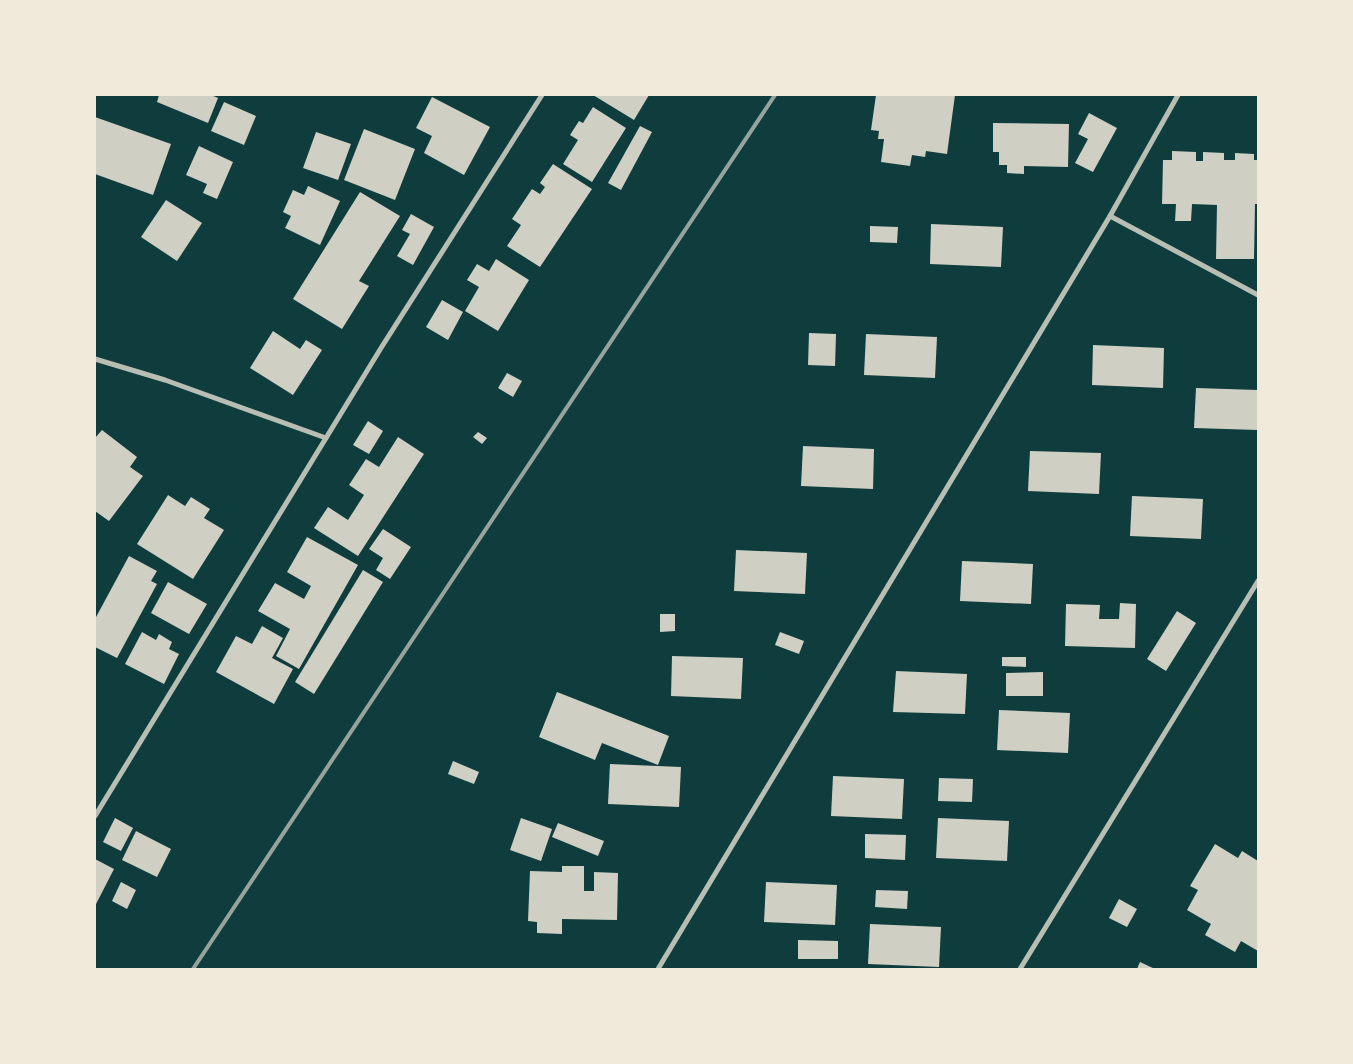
<svg xmlns="http://www.w3.org/2000/svg" width="1353" height="1064" font-family="Bitter,serif">
<style>
.building{fill:#cfcfc3}
.lines{fill:none;stroke-linecap:round;stroke-linejoin:round}
.minor{stroke:#b8beb3;stroke-width:5}
.rail{stroke:#97a49c;stroke-width:4}
</style>
<rect width="100%" height="100%" fill="#0f3d3e"/>
<g class="building">
<path d="M159,95H211L218,98L208,123L157,102Z"/>
<path d="M593,95H649L634,120Z"/>
<path d="M876,95H955L947,154L926,151L925,157L912,155L910,166L881,162L884,139H878L879,131L871,130Z"/>
<path d="M432,97L490,127L464,175L424,153L432,136L416,128Z"/>
<path d="M224,102L256,116L244,145L211,131Z"/>
<path d="M593,107L626,128L592,182L563,164L578,140L570,135L579,121L583,123Z"/>
<path d="M1089,113L1117,128L1093,172L1075,163L1088,139L1078,134Z"/>
<path d="M95,117L171,144L153,195L95,174Z"/>
<path d="M993,123L1069,124L1068,167L1024,166V174L1007,173V165H999V152H993Z"/>
<path d="M640,126L652,132L621,190L608,183Z"/>
<path d="M364,129L415,149L395,200L344,180Z"/>
<path d="M316,132L351,144L338,180L303,168Z"/>
<path d="M199,146L233,162L217,199L203,193L207,184L186,175Z"/>
<path d="M1172,151L1196,152V161H1203V152L1224,153V160H1235V153L1254,154V160H1258V204H1255L1254,259H1216L1217,205L1192,204L1191,221H1175L1176,204H1162L1163,160H1172Z"/>
<path d="M553,164L592,189L540,267L507,246L521,225L512,219L532,189L540,194L545,187L540,183Z"/>
<path d="M308,186L340,201L320,245L285,228L291,216L283,212L293,190L304,195Z"/>
<path d="M360,192L400,216L359,281L369,286L342,329L293,299Z"/>
<path d="M166,200L202,223L177,261L141,237Z"/>
<path d="M411,214L434,227L413,265L397,256L410,234L402,230Z"/>
<path d="M931,224L1003,227L1001,267L930,264Z"/>
<path d="M870,226L898,227L897,243L870,242Z"/>
<path d="M496,259L529,280L498,331L465,311L479,287L467,280L477,264L489,271Z"/>
<path d="M442,300L463,312L448,340L426,327Z"/>
<path d="M273,331L300,349L306,340L322,350L293,395L250,368Z"/>
<path d="M809,333L836,334L835,366L808,365Z"/>
<path d="M866,334L937,337L935,378L864,375Z"/>
<path d="M1093,345L1164,348L1163,388L1092,385Z"/>
<path d="M507,373L522,381L513,397L498,388Z"/>
<path d="M1196,388L1258,390V430L1194,428Z"/>
<path d="M368,421L383,431L369,454L353,445Z"/>
<path d="M102,430L137,457L130,467L143,476L109,521L95,511V438Z"/>
<path d="M478,432L487,438L482,444L473,437Z"/>
<path d="M398,437L424,454L358,556L314,528L328,507L348,520L364,495L349,485L366,459L379,467Z"/>
<path d="M803,446L874,449L873,489L801,486Z"/>
<path d="M1030,451L1101,453L1099,494L1028,491Z"/>
<path d="M168,495L185,506L191,497L210,509L204,518L224,530L193,579L137,544Z"/>
<path d="M1132,496L1203,499L1201,539L1130,536Z"/>
<path d="M383,529L411,547L390,579L376,570L383,558L369,549Z"/>
<path d="M307,537L358,565L299,669L276,656L290,629L258,611L275,583L304,599L311,586L287,572Z"/>
<path d="M736,550L807,553L805,594L734,591Z"/>
<path d="M129,556L157,571L151,581L157,584L117,658L95,647V619Z"/>
<path d="M962,561L1033,564L1031,604L960,601Z"/>
<path d="M363,570L383,582L314,694L295,682Z"/>
<path d="M168,582L207,604L189,634L151,613Z"/>
<path d="M1120,603L1136,604L1135,648L1065,646L1066,604L1100,605L1099,619H1119Z"/>
<path d="M1177,611L1196,623L1166,671L1147,659Z"/>
<path d="M660,614H675V631L660,632Z"/>
<path d="M262,626L283,638L272,658L293,669L274,704L216,672L236,636L252,644Z"/>
<path d="M142,632L156,640L159,634L172,642L169,649L179,654L164,684L125,664Z"/>
<path d="M780,632L804,641L799,654L775,645Z"/>
<path d="M672,656L743,658L741,699L671,696Z"/>
<path d="M1002,657H1026V667L1002,666Z"/>
<path d="M896,671L967,674L965,714L893,712Z"/>
<path d="M1043,672V696H1006V673Z"/>
<path d="M557,692L669,736L658,765L602,743L595,760L539,737Z"/>
<path d="M999,710L1070,713L1068,753L997,750Z"/>
<path d="M453,761L479,772L474,784L448,774Z"/>
<path d="M610,764L681,767L679,807L608,804Z"/>
<path d="M833,776L904,779L902,819L831,816Z"/>
<path d="M939,778L973,779L972,802L938,801Z"/>
<path d="M115,818L133,828L121,851L103,842Z"/>
<path d="M521,818L552,829L541,861L510,850Z"/>
<path d="M938,818L1009,821L1007,861L936,858Z"/>
<path d="M558,823L604,841L598,856L552,837Z"/>
<path d="M136,831L171,849L157,877L122,860Z"/>
<path d="M865,834L906,835L905,860L865,858Z"/>
<path d="M1215,844L1238,858L1242,851L1258,861V951L1241,941L1235,952L1205,935L1211,924L1187,910L1198,890L1190,886Z"/>
<path d="M95,859L114,869L95,906Z"/>
<path d="M562,866H584V891H594V872L618,873L617,920L562,919V934L537,933V922L528,921L530,871L562,872Z"/>
<path d="M121,882L136,890L127,909L112,901Z"/>
<path d="M766,882L837,885L835,925L764,922Z"/>
<path d="M876,890L908,891L907,909L875,907Z"/>
<path d="M1119,899L1137,909L1127,927L1109,918Z"/>
<path d="M870,924L941,927L939,967L868,964Z"/>
<path d="M798,940L838,941V959H798Z"/>
<path d="M1140,962L1155,969H1137Z"/>
</g>
<g class="lines">
<g class="minor">
<path d="M1110,216L1258,295"/>
<path d="M95,359L165,380L326,438"/>
<path d="M95,816L381,348L542,95"/>
<path d="M658,969L1110,216L1178,95"/>
<path d="M1020,969L1258,581"/>
</g>
<path class="rail" d="M193,969L775,95"/>
</g>
<rect width="1353" height="1064" fill="none" stroke="#f1e9da" stroke-width="192"/>
</svg>
